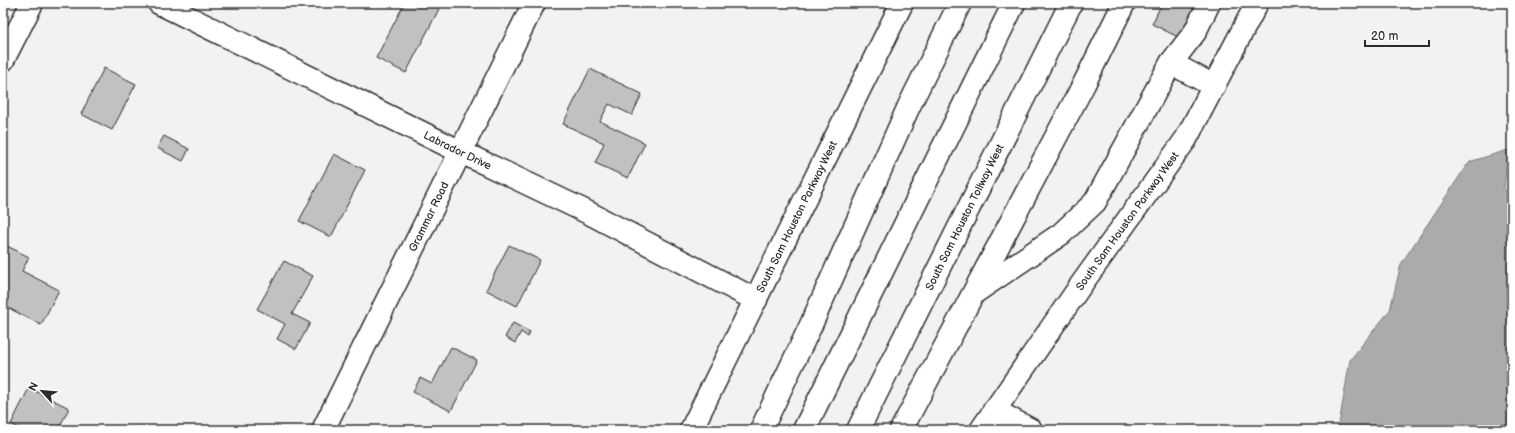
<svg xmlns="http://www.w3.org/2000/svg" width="1515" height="433" font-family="'Balsamiq Sans',sans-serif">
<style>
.water{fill:#ababab;stroke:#787878}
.building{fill:#c1c1c1;stroke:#2b2b2b}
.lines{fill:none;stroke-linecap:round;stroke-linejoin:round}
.minor-casing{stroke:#2b2b2b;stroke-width:25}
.major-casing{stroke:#2b2b2b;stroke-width:25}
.highway-casing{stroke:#2b2b2b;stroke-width:25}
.minor{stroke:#fff;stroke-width:22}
.major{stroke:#fff;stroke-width:22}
.highway{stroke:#fff;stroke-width:22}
.labels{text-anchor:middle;stroke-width:4;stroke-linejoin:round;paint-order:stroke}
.street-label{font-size:11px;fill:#2b2b2b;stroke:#fff}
</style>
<rect width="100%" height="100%" fill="#f2f2f2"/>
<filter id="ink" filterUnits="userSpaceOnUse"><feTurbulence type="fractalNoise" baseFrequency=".025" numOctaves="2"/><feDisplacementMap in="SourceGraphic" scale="8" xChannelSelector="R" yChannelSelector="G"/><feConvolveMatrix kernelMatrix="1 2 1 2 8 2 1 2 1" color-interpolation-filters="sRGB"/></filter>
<g filter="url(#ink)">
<path class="water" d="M1508,150L1504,189L1512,195V430H1338L1350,360L1390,310L1401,264L1469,162Z"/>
<g class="building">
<path d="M402,3H442L406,73L376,58L404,4Z"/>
<path d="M1162,3H1198L1180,38L1152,24Z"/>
<path d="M104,68L136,84L112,130L81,114Z"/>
<path d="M590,69L642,94L632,115L609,104L600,121L645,143L628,178L595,163L604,143L563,124Z"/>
<path d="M164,136L189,149L183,161L157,148Z"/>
<path d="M334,154L365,170L331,237L299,221Z"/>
<path d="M3,244L29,257L22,271L59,290L41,325L3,305Z"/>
<path d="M509,245L540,260L517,306L486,290Z"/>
<path d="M284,261L313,276L292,314L310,323L296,349L277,339L285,324L257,309Z"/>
<path d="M513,323L530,332L528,337L521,332L515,343L505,337Z"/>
<path d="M451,347L477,360L451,411L413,392L420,378L432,384Z"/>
<path d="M29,388L69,408L58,430H23L11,424Z"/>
</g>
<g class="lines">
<g class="minor-casing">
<g id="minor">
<path id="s1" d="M159,3L461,152L589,213L756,300"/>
<path d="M3,60L32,3"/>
<path d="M1171,63L1195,32L1209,3"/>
<path d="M974,293L1061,234L1095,202L1171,63L1214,86"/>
<path d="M994,410L1031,430"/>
<path id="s2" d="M323,430L534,3"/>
</g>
</g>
<g class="major-casing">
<g id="major">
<path id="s3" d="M691,430L902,3"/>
<path id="s4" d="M981,430L1083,282L1186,139L1257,3"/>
</g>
</g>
<g class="highway-casing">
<g id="highway">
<path d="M761,430L810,327L909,106L960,3"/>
<path d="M804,430L1014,3"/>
<path id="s5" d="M858,430L1071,3"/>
<path d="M901,430L1084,84L1124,3"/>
</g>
</g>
<use href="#minor" class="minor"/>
<use href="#major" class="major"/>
<use href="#highway" class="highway"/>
</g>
</g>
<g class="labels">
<g class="street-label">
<text dy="4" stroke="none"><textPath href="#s1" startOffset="333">Labrador Drive</textPath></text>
<text dy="4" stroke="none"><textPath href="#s5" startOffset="238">South Sam Houston Tollway West</textPath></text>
<text dy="4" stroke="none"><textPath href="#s2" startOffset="238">Grammar Road</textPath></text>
<text dy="4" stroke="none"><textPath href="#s3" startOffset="238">South Sam Houston Parkway West</textPath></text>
<text dy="4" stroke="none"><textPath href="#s4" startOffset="255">South Sam Houston Parkway West</textPath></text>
</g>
</g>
<rect width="1515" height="433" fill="none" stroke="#fff" stroke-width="16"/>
<rect x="8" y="8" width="1499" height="417" fill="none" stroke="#2b2b2b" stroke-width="1.5" filter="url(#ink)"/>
<g transform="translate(42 391) rotate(297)" stroke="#ffffff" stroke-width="3" paint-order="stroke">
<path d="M0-3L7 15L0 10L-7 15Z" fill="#2b2b2b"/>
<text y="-6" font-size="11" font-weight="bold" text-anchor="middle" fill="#2b2b2b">N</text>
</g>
<path d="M1365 40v6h64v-6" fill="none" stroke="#2b2b2b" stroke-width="2"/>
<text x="1371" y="40" font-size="12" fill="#2b2b2b" stroke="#ffffff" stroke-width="3" paint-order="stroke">20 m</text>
</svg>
